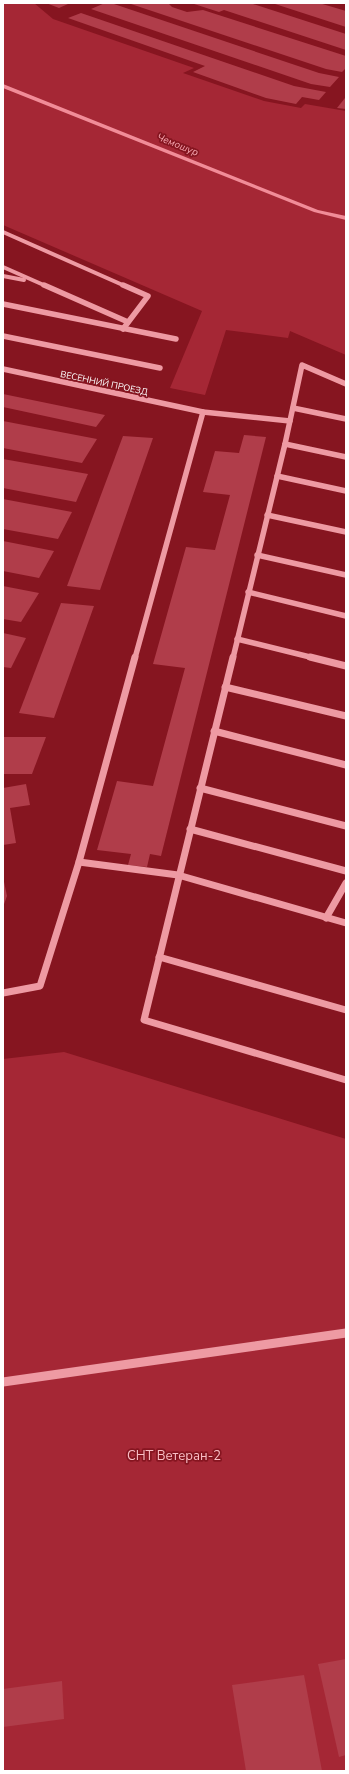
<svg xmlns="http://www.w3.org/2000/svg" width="349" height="1774" font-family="'Nunito Sans',sans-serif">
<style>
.green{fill:#a52735}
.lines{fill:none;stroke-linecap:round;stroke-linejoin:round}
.stream{fill:#f18c98;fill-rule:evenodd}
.building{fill:#b03d4a}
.minor-far3{stroke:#ee9aa3;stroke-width:4}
.minor-far2{stroke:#ee9aa3;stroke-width:5.5}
.minor-far1{stroke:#ee9aa3;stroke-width:7}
.minor{stroke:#ee9aa3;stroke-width:9}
.labels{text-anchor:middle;stroke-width:3.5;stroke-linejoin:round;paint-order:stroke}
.far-street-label{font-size:9px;fill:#fff;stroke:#861520}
.far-water-label{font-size:10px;font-style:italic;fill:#f6a5af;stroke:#861520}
.near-park-label{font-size:13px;fill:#fabfc6;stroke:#861520}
</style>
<rect width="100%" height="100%" fill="#861520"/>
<g class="green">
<path d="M3,3H34L53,19L194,68L183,73L264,101L301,108L305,104L346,111V355L290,331L288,338L226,330L205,395L170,388L202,311L3,225Z"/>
<path d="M64,1052L346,1139V1771H3V1059Z"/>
</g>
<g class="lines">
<path class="stream" d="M3,84L318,210L346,216V220L314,212L3,88Z"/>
</g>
<g class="building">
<path d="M46,3H66L68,4L59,8Z"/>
<path d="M105,3H111L319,73L339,77L330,87L311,84L91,9Z"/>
<path d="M128,3H168L172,7L187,12L203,10L346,56V68L342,72L326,69Z"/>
<path d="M191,3H250L346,34V50L224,10L219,12Z"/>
<path d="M272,3H319L346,11V27Z"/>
<path d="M81,13L294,86L326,92L319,100L302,97L296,104L266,98L193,72L205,66L68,18Z"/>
<path d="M345,98L346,109L337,108Z"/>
<path d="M3,394L105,415L96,427L3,407Z"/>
<path d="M3,421L97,439L82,463L3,448Z"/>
<path d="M244,435L266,437L161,856L150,854L147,867L128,865L131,854L97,850L117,781L153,786L185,668L153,664L186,547L215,550L230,495L203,492L215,451L239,453Z"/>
<path d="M123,436L153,438L100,590L67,586Z"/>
<path d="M3,459L88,474L76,502L3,488Z"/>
<path d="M3,499L72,512L58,539L3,529Z"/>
<path d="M3,541L54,551L39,578L3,571Z"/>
<path d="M3,586L39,593L21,622L3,619Z"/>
<path d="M61,603L94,606L54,718L19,713Z"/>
<path d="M3,633L26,638L11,668L3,667Z"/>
<path d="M3,737H46L32,774H3Z"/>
<path d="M26,784L30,805L10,808L16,843L3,845V788Z"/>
<path d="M3,877L7,896L3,907Z"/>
<path d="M346,1659V1755L339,1757L318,1664Z"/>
<path d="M304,1675L322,1771H246L232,1685Z"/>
<path d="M62,1681L64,1719L3,1727V1689Z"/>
</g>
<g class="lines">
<g class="minor-far3">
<path d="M3,232L125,286"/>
<path d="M3,267L46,286"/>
<path d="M3,276L24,280"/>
</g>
<g class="minor-far2">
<path d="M44,285L128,322"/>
<path d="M3,304L176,339"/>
<path d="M123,329L148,296L123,285"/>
<path d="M3,336L160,368"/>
<path d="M3,369L203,412L290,421"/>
<path d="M293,408L346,419"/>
<path d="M285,444L346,457"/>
<path d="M277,476L346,491"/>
<path d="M267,515L346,532"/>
<path d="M257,555L346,575"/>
<path d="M248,592L346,616"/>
<path d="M237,639L314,658"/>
<path d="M135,658L203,412"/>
<path d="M233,658L285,444L302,365L346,384"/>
</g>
<g class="minor-far1">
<path d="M233,657L144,1020L346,1080"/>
<path d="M310,657L346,666"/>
<path d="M225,687L346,716"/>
<path d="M214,731L346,765"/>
<path d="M200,788L346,826"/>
<path d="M190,829L346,871"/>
<path d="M79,862L178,875L346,923"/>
<path d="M326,918L346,883"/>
<path d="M159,957L346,1010"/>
<path d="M3,993L40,986L79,862L135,657"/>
</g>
<path class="minor" d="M3,1382L346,1333"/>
</g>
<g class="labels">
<g class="far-street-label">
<text transform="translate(104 383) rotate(12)" y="3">ВЕСЕННИЙ ПРОЕЗД</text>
</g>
<g class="far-water-label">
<text transform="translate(178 144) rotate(22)" y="4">Чемошур</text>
</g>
<g class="near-park-label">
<text x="174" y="1460">СНТ Ветеран-2</text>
</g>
</g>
<rect width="349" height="1774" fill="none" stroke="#ffffff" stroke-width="8"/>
</svg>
